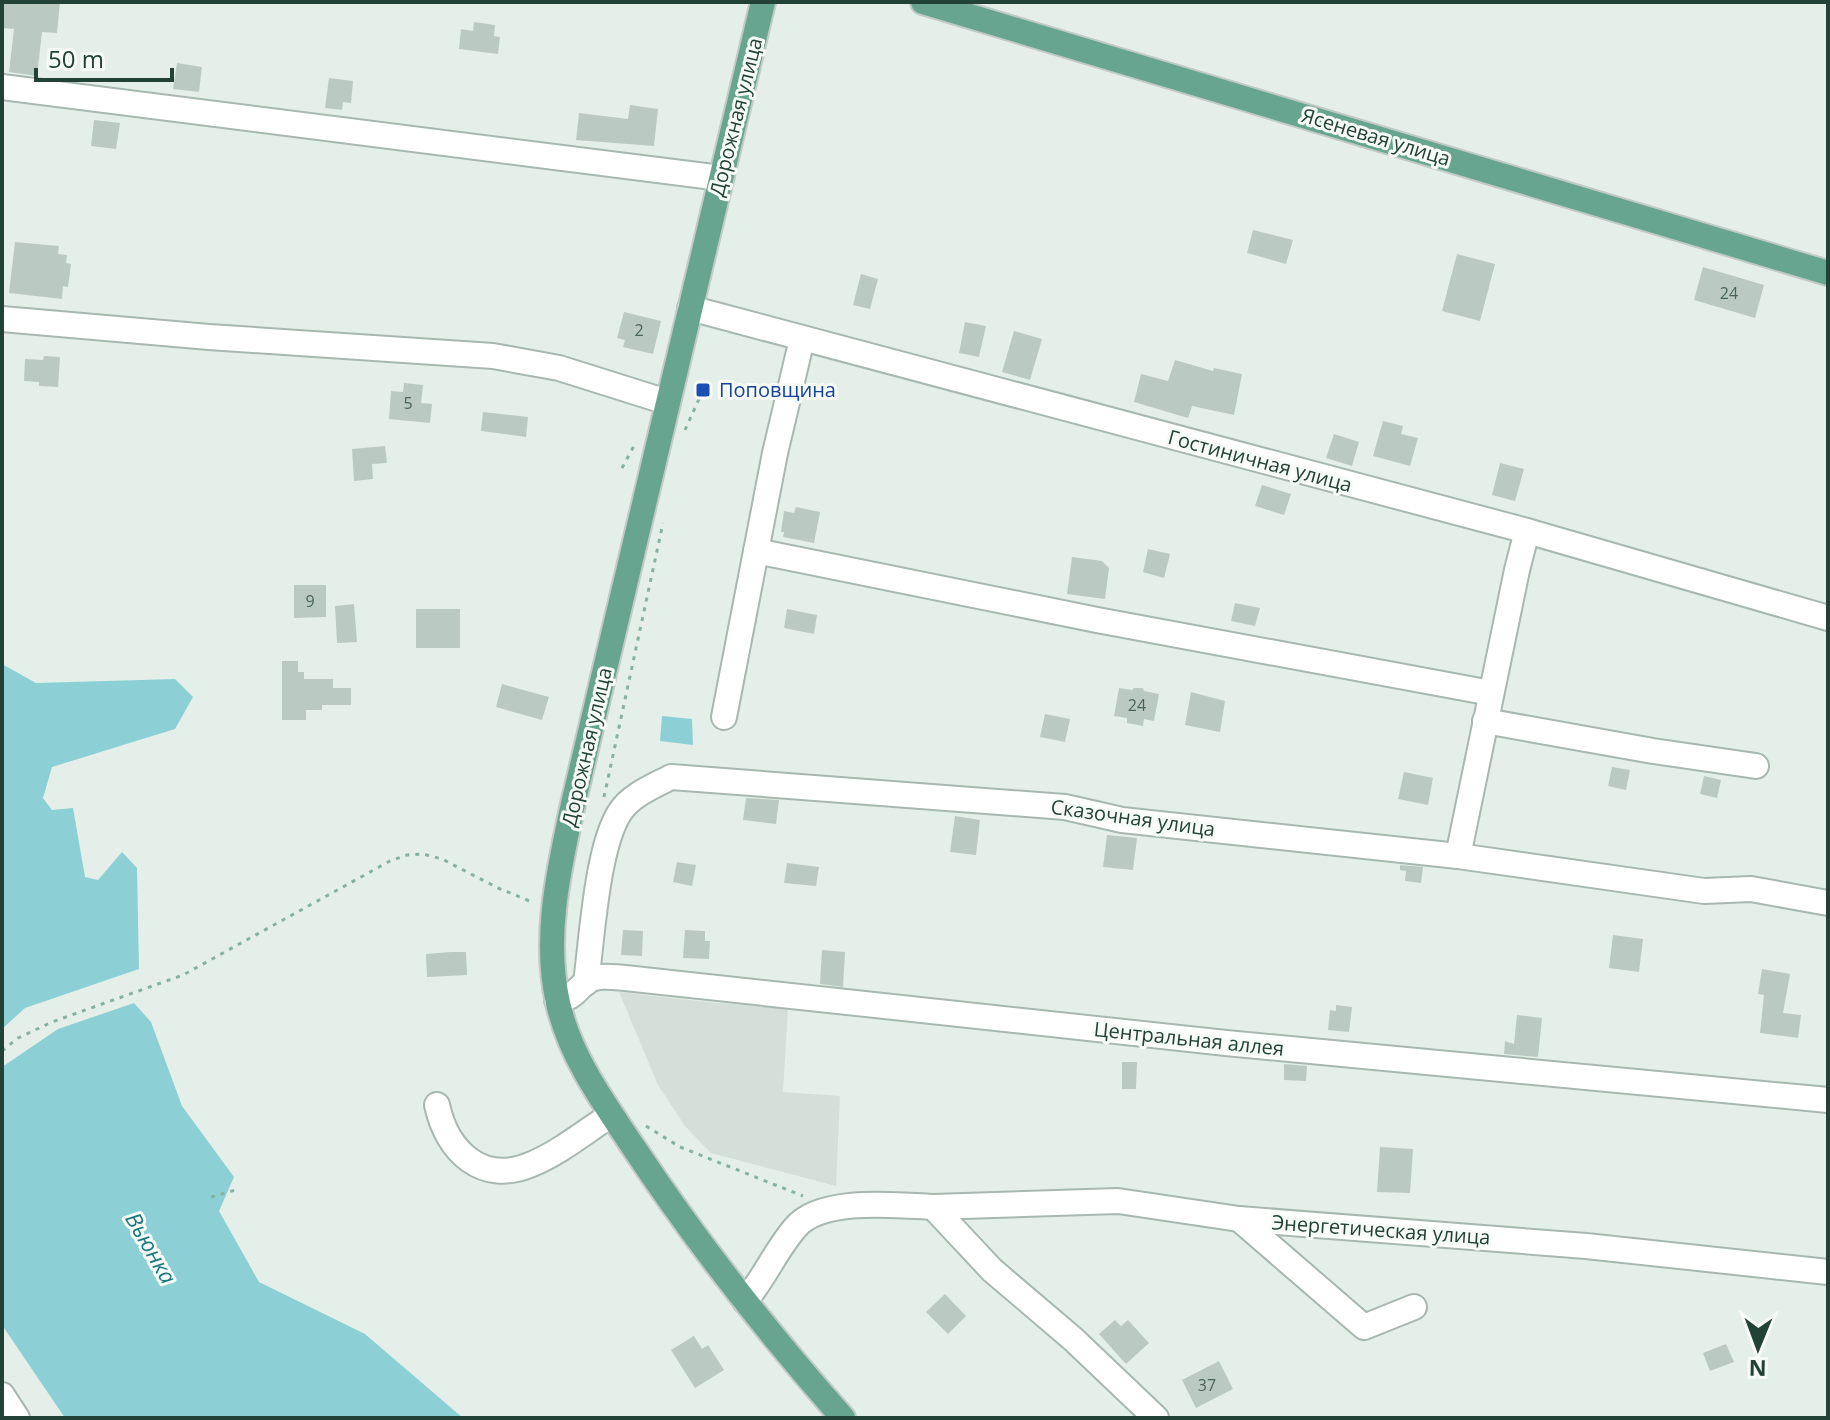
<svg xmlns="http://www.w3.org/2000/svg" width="1830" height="1420" font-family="'Open Sans',sans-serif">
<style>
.built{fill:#d3dfd8}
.water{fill:#8cd0d5}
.building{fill:#bacac2}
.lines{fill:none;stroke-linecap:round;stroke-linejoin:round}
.minor-casing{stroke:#a7b8b0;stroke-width:28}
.major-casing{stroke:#c1cac7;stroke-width:28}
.path{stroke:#85b3a0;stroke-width:3;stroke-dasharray:4 6;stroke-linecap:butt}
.minor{stroke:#fff;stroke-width:24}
.major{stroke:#68a590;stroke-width:24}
.transit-dot{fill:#1a4fb4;stroke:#f6fbf8;stroke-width:3}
.labels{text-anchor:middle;stroke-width:6;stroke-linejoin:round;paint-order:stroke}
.number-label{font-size:16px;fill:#49645a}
.street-label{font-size:20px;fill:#234237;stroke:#f6fbf8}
.transit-label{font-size:20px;fill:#164399;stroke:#f6fbf8;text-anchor:start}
.water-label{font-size:22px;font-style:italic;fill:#1b7980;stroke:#f6fbf8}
</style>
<rect width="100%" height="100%" fill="#e5efe9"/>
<path class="built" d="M619,992L716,1003L788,1007L783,1092L840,1096L836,1186L711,1153L685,1126L658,1085Z"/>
<g class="water">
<path d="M2,664L36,683L175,679L193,697L175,729L52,767L43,798L52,810L73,808L85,877L98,880L122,852L137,868L139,969L25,1008L2,1029Z"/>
<path d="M662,716L692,719L693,745L660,741Z"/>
<path d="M134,1003L151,1022L182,1106L234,1177L219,1211L259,1282L365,1334L463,1418H65L2,1325V1067L58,1029Z"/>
</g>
<g class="building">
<path d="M2,2H60L57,33L42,32L37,76L9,72L14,29L2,28Z"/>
<path d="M474,22L495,25L494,36L500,37L498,54L459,49L461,29L473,31Z"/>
<path d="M177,63L202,67L199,92L173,89Z"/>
<path d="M329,78L353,81L351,103L343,102L342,110L325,108Z"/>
<path d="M630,105L658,109L654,146L576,140L579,113L628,119Z"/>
<path d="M94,120L120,123L116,149L91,146Z"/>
<path d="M1253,230L1293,240L1286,264L1247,253Z"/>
<path d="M15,242L59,246L58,254L67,255L66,263L71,264L68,287L63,286L62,299L9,293Z"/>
<path d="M1457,254L1495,264L1480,321L1442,311Z"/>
<path d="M1703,267L1764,285L1755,318L1694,300Z"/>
<path d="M861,274L878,279L870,309L853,305Z"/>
<path d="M624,312L661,321L653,354L623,347L625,340L617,338Z"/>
<path d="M965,322L986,326L979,357L959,353Z"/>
<path d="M1014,331L1042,339L1030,380L1002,372Z"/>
<path d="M44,356L60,357L58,387L39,386V382L24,381L25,359L43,360Z"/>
<path d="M1175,360L1213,371L1214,368L1242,374L1234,415L1192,406L1188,418L1134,402L1141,374L1168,381Z"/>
<path d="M404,383L423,385L421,403L432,404L430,423L389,419L391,391L403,392Z"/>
<path d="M483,412L528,417L526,437L481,431Z"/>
<path d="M1383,421L1403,426L1401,434L1418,438L1410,466L1373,456Z"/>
<path d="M1334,434L1359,442L1352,466L1326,458Z"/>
<path d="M385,446L387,463L372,464L373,479L354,481L352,449Z"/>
<path d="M1500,463L1524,469L1515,501L1492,495Z"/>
<path d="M1262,485L1291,494L1284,515L1255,506Z"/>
<path d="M796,507L820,512L814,543L783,537L784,532H781L784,511L794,513Z"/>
<path d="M1148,549L1170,554L1164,578L1143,572Z"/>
<path d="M1072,557L1102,561L1109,568L1105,599L1067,594Z"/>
<path d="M294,585H326V617L294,618Z"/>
<path d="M1235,603L1260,608L1255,626L1231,621Z"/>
<path d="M354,604L357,642L337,643L335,606Z"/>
<rect x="416" y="609" width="44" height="39"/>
<path d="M787,609L817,615L814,634L784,628Z"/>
<path d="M282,661H298V672H304V679H333V688H351V705H322V710H306V720H282Z"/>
<path d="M502,684L549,697L542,720L496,707Z"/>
<path d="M1119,688L1132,690L1134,688H1143L1144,691L1159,694L1154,721L1144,719L1143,726L1127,723V718L1114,716Z"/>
<path d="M1191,692L1225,701L1220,732L1185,725Z"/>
<path d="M1045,714L1070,719L1065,742L1040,737Z"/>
<path d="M1612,767L1630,770L1626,790L1608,786Z"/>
<path d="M1404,772L1433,778L1428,805L1398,799Z"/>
<path d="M1704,776L1721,780L1717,798L1700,794Z"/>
<path d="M746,798L779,800L776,824L743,820Z"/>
<path d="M955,816L980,820L976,855L950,852Z"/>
<path d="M1107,835L1137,838L1133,870L1103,867Z"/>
<path d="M677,862L696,865L692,886L673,882Z"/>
<path d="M787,863L819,867L816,886L784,883Z"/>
<path d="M1400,865L1423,867L1421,883L1405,881L1406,871L1400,870Z"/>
<path d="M623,930L643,931L642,956L621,955Z"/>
<path d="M685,930L705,931V941H710L709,959L683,958Z"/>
<path d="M1613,935L1643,939L1639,972L1609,968Z"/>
<path d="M822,950L845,952L843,987L820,984Z"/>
<path d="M451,952H466L467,975L427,977L426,954Z"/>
<path d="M1762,969L1790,974L1783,1013L1801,1015L1798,1038L1760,1033L1764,995L1758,994Z"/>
<path d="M1336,1005L1352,1007L1349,1032L1328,1030L1330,1010L1336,1011Z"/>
<path d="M1517,1015L1542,1018L1538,1057L1504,1054L1505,1041L1514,1044Z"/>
<path d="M1122,1062H1137L1136,1089H1122Z"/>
<path d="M1284,1064L1307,1066L1306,1081L1284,1080Z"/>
<path d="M1380,1147L1413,1149L1410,1193L1377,1192Z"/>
<path d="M945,1294L966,1316L948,1334L926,1312Z"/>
<path d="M1115,1320L1121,1326L1128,1320L1149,1343L1126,1364L1099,1334Z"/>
<path d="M694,1336L702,1349L708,1345L724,1370L695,1388L671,1350Z"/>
<path d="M1726,1344L1734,1362L1710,1371L1703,1353Z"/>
<path d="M1219,1361L1233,1389L1196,1408L1182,1380Z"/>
</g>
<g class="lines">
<g class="minor-casing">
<g id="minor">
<path d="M2,87L721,178"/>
<path d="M690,308L1527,531L1828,618"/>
<path d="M2,319L209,337L493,356L559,368L667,402"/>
<path d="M756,551L1097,620L1491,693"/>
<path d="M724,717L775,453L802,339"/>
<path d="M1485,721L1653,751L1756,766"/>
<path d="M1458,856L1517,570L1527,531"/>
<path d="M586,983C592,938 597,847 620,812C631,795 654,786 671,777L1065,807L1122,820L1458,856L1704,891L1751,889L1828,903"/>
<path d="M557,1000C575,997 573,993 585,983C596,974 612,977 625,978L1226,1043L1828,1100"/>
<path d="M437,1105C447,1151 482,1186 532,1164C559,1153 586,1131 611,1115"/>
<path d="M933,1207L1118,1201L1239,1219L1586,1246L1828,1272"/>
<path d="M1239,1219L1364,1327L1414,1307"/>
<path d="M745,1301C765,1277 776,1250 795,1228C820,1197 896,1205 933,1207L992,1270L1073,1339L1156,1418"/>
<path d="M2,1395L17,1418"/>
</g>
</g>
<g class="major-casing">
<g id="major">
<path d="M763,2L573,804C559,869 543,937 558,1003C570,1057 604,1103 634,1148C697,1243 768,1333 843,1418"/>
<path d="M923,2L1828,273"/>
</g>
</g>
<g class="path">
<path d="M685,430L703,390"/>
<path d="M622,468L635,444"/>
<path d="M604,797L663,523"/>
<path d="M2,1051L18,1038L52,1022L183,975L390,861L407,855L423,854L442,859L498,888L532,902"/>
<path d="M646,1126L680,1147L803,1196"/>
<path d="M211,1197L239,1189"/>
</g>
<use href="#minor" class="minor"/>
<use href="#major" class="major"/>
</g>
<rect class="transit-dot" x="695" y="382" width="16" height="16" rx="4"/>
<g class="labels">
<g class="number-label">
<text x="1729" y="299">24</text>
<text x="639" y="336">2</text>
<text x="408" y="409">5</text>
<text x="310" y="607">9</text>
<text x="1137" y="711">24</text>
<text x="1207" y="1391">37</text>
</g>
<g class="street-label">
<text transform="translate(736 117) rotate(-76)" y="7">Дорожная улица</text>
<text transform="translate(1376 137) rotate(17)" y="7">Ясеневая улица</text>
<text transform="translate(1260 461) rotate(15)" y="7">Гостиничная улица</text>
<text transform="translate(587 747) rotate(-77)" y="7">Дорожная улица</text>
<text transform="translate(1133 818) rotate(8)" y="7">Сказочная улица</text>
<text transform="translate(1189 1039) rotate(6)" y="7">Центральная аллея</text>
<text transform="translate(1381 1230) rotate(4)" y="7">Энергетическая улица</text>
</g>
<g class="transit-label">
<text x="719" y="397">Поповщина</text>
</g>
<g class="water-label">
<text transform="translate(151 1248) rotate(60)" y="8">Вьюнка</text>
</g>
</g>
<rect width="1830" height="1420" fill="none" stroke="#234237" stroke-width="8"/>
<g transform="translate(1758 1348) rotate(181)" stroke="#f6fbf8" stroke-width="6" paint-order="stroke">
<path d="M0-6L14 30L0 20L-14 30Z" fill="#234237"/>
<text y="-12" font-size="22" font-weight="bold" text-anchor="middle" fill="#234237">N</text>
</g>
<path d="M36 68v12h136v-12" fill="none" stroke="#234237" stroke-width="4"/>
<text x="48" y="68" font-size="24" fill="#234237" stroke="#f6fbf8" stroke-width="6" paint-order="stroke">50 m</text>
</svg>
